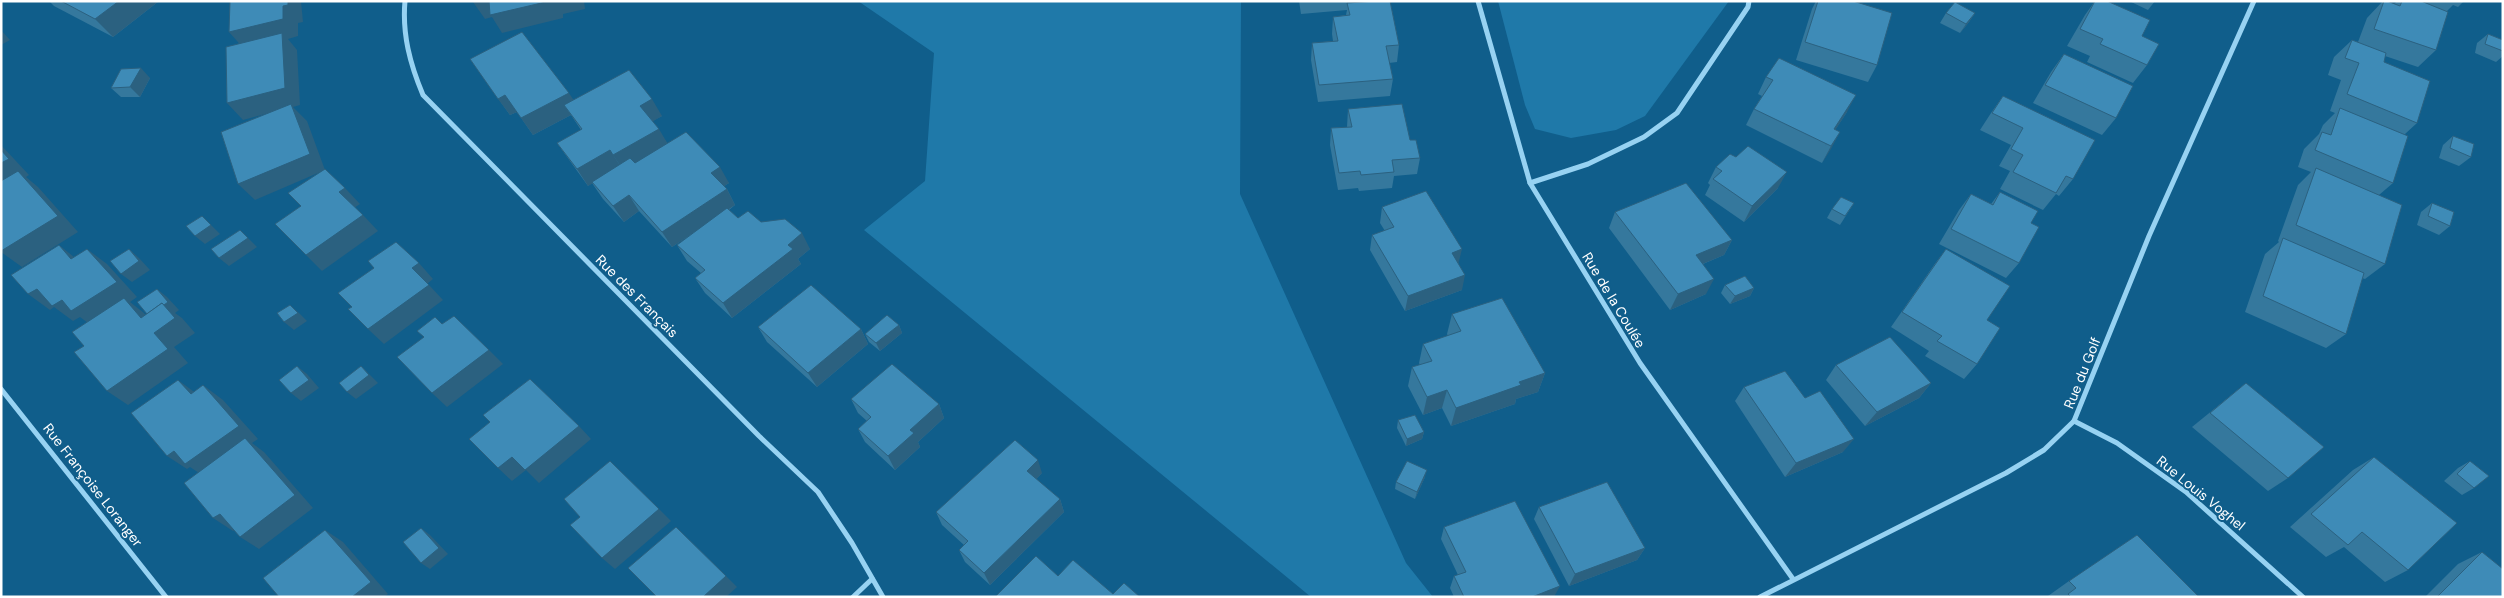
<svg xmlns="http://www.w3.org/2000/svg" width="2504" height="598" font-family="'DM Sans',sans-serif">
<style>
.green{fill:#1f79a9}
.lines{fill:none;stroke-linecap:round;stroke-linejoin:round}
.minor{stroke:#97d2f2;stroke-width:5}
.wall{fill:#35789d}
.shaded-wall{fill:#2b6180}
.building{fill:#3e8bb7;stroke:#2b6180}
.labels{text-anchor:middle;stroke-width:4;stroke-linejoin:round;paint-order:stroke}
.street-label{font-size:14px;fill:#fff;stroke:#105e8b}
</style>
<rect width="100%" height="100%" fill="#105e8b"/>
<g class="green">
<path d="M858,1H1241L1240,194L1406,563L1433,597H1311L864,230L925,181L934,53Z"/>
<path d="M1498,1H1729L1645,116L1616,130L1571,138L1535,129L1525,105Z"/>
</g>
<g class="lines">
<g class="minor">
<path d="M405,1C402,34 410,64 423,95L759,436L818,492L852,543L883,597"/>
<path d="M1478,1L1530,183L1640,363L1793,579"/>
<path d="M1530,183L1588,164L1644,137L1677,113L1748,7L1749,1"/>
<path d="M1,389L166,597"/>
<path d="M2074,421L2117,443L2186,492L2303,597"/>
<path d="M853,597L872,579"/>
<path d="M1760,597L2006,473L2044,450L2074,421L2149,236L2254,1"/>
</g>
</g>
<g class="wall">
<path d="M49,1H159L113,37L54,6Z"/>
<path d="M1299,1H1390L1399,45L1397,62L1389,63L1393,79L1390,96L1318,102L1311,60L1312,43L1333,41L1332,34L1333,17L1346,15L1347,10L1301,14Z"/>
<path d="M1816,1H1818L1877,65L1868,82L1796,60L1812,9Z"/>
<path d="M2095,1H2107L2142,36L2147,65L2133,83L2087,62L2090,56L2067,46L2085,15Z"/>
<path d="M2129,1H2155L2148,10Z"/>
<path d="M2383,1H2387L2394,4L2397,1H2464L2458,7L2453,5L2447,11L2436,50L2418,67L2385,56L2384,62L2417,123L2405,134L2393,183L2379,195L2385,264L2365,279L2362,278L2346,334L2326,348L2245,312L2265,254L2279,242L2278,241L2298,185L2311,172L2298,167L2304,149L2319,134L2323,125L2335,113L2330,111L2341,80L2328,75L2334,57L2352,40L2358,42L2367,18Z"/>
<path d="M1946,13H1975L1969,22L1960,33L1940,23Z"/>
<path d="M2488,34L2503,40V56L2496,62L2475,53L2477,43Z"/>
<path d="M2064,54L2116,118L2102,135L2033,103L2051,72Z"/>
<path d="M470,59L573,100L662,116L652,121L667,143L729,183L724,186L727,189L735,205L729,210L738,218L761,222L810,249L798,259L801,264L732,318L705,293L695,278L701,273L687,261L677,245L693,233L672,247L639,211L624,222L603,199L592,183L588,186L557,143L581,130L571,115L533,135L517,112L510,115Z"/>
<path d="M1766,77L1847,112L1835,130L1840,132L1822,163L1746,125L1754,109L1762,96L1758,94Z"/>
<path d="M150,78L140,97H121L111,88Z"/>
<path d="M2003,96L2073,179L2059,196L2056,194L2043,210L2000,189L2010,171L1999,166L2011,145L1980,130L1991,113Z"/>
<path d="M1348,109L1410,140L1420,158L1417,174L1394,176L1392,188L1359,191L1358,188L1338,190L1330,145L1331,128L1347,127Z"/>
<path d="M2453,136L2471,157L2459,166L2439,158L2443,145Z"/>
<path d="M1716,167L1778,188L1744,222L1705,195L1710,185L1708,183Z"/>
<path d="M2000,192L2031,223L2019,263L2006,278L1939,244L1959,210L1971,194L1991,204Z"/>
<path d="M1854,203L1840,225L1827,218L1832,209Z"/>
<path d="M2432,203L2450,226L2439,235L2417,225L2421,212Z"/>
<path d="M1382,207L1459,264L1462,290L1405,311L1370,250L1372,235L1385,231L1380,223Z"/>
<path d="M1615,212L1732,240L1724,255L1703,264L1706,294L1670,310L1609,228Z"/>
<path d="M1946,249L1987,320L1977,364L1964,379L1925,356L1929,351L1891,327L1934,265Z"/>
<path d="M1725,285L1754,288L1750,296L1730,304L1721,293Z"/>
<path d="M1452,314L1545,373L1538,392L1516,399L1515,404L1451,426L1442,408L1423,415L1408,386L1412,367L1420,365L1419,363L1423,344L1448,336L1447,334Z"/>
<path d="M899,325L902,333L880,351L869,342L865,334Z"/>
<path d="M758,327L861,329L868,344L817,387L767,342Z"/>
<path d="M1836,365L1931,383L1919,398L1865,426L1826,380Z"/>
<path d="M2246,383L2288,478L2268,491L2192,427Z"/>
<path d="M1744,387L1843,452L1785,477L1735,401Z"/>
<path d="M851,399L939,404L944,418L918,442L920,447L895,470L865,442L858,429L867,421L858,413Z"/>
<path d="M1398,420L1424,432L1422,439L1406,446L1397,428Z"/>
<path d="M2374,457L2408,570L2385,582L2344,547L2326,557L2290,527L2353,470Z"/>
<path d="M2470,461L2474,488L2462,495L2444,481L2458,468Z"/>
<path d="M1042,473L1036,479L1060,499L1064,512L990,585L965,562L959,550L964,545L942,525L936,512Z"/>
<path d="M1425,477L1415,499L1395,489L1396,482Z"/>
<path d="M1539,507L1645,548L1637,560L1569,586L1534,519Z"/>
<path d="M1444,527L1554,597H1454L1450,588L1454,576L1458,575L1441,539Z"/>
<path d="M2482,552L2503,597H2425L2458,564Z"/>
<path d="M2069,581L2199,597L2048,596Z"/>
</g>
<g class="shaded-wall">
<path d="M119,1H159L113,37L95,19Z"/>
<path d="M288,1H301L303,22L298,23V36L288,39L297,50L300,105L293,107L307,121L325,170L255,200L238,184L292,107L243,120L227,103L245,50L229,32L283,6Z"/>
<path d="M491,1H584L585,9L563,14V18L502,33L492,17L485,19L473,2Z"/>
<path d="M1975,13L1969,22L1960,33L1966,24Z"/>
<path d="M1,30L10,40L1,45Z"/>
<path d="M141,68L150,78L140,97L130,87Z"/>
<path d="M569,93L580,110L564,105L571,115L533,135L521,118Z"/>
<path d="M505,95L517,112L510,115L498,99Z"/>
<path d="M1856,95L1847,112L1825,146L1834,129Z"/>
<path d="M652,99L662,116L650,123L640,106Z"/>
<path d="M659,129L669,146L624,171L613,155Z"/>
<path d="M1840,132L1831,149L1822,163L1831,146Z"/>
<path d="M1,145L29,175L26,177L38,187L78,232L22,267L1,252Z"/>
<path d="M610,150L621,167L588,186L577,169Z"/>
<path d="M720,167L729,183L720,189L711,173Z"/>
<path d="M1787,172L1778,188L1744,222L1752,206Z"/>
<path d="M345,188L360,204L354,208L339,192Z"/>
<path d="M727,189L735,205L672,247L662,232Z"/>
<path d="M629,195L639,211L624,222L613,206Z"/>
<path d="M363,215L378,231L322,271L306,255Z"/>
<path d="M202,216L220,234L205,244L195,236Z"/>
<path d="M240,230L257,247L229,266L219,258Z"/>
<path d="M802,233L810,249L798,259L801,264L732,318L723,303L788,245Z"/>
<path d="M1732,240L1724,255L1688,270L1696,255Z"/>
<path d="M59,245L79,261L71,259Z"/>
<path d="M87,249L107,264L137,297L130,302L144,313L158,330L159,323L157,289L167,297L179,310L175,313L182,318L195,333L174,347L188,363L128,405L107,391L92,326L80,317L73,321L54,307L50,310L28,294L37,289Z"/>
<path d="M129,249L139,258L150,270L132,282L121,274Z"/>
<path d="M1462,249L1458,265L1452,253Z"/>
<path d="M419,263L433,279L427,284L412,268Z"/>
<path d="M1465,275L1462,290L1405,311L1408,296Z"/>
<path d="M1714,279L1706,294L1670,310L1678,294Z"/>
<path d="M429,285L443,300L384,344L368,329Z"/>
<path d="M1754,288L1750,296L1730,304L1735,296Z"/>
<path d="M290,305L299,313L307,321L294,330L284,322Z"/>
<path d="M899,325L902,333L880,351L876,343Z"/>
<path d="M861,329L868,344L817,387L808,373Z"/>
<path d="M489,350L503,364L447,407L432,393Z"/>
<path d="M297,366L307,374L319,388L301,401L291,393Z"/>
<path d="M361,366L378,383L356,399L347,392Z"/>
<path d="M1545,373L1538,392L1516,399L1515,404L1451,426L1456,408L1519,382Z"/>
<path d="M178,380L197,394H191Z"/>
<path d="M1931,383L1919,398L1865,426L1877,412Z"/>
<path d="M203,385L223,400L258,439L252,443L264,452L313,508L259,549L240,537L205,477L190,467L187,469L167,456Z"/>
<path d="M1447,390L1442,408L1423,415L1427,397Z"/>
<path d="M939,404L944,418L918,442L920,447L895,470L888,456L910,430Z"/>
<path d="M579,426L591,439L539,483L526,470L512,481L498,468L512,457Z"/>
<path d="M1424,432L1422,439L1406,446L1407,439Z"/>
<path d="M1854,439L1843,452L1785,477L1796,463Z"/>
<path d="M1038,460L1042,473L1032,484L1027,471Z"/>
<path d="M1427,470L1425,477L1415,499L1417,492Z"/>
<path d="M1060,499L1064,512L990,585L984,573Z"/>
<path d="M659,509L671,521L615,569L602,558Z"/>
<path d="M220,514L240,526L233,531L213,518Z"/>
<path d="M421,528L430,535L448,554L430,569L421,563Z"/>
<path d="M325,530L343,542L388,594L384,597H352Z"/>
<path d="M1645,548L1637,560L1569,586L1575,574Z"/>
<path d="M726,576L737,587L726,597H703Z"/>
<path d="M1560,586L1554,597H1532Z"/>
</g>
<g class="building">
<path d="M61,1H119L95,19Z"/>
<path d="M230,1H288V5L283,6V19L229,32Z"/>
<path d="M489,1H550L490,15Z"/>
<path d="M1376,1H1390L1399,45L1386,46L1393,79L1319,85L1312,43L1338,41L1333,17L1350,15L1347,3Z"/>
<path d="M1818,1H1853L1892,13L1877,65L1805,42Z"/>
<path d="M2095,1H2107L2150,20L2142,36L2159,44L2147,65L2100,44L2103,39L2080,29Z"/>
<path d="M2384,1H2387L2400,6L2402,1H2421L2448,12L2436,50L2374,29Z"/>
<path d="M1955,2L1975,13L1966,24L1946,13Z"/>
<path d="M522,32L569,93L521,118L505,95L498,99L470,59Z"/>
<path d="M282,33L285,88L227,103L226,47Z"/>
<path d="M2488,34L2503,40V51L2485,44Z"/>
<path d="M2352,40L2386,53L2384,62L2430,81L2417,123L2347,94L2359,63L2345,58Z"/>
<path d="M2064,54L2133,86L2116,118L2045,85Z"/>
<path d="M1779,58L1856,95L1834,129L1840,132L1831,146L1754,109L1773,80L1766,77Z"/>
<path d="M141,68L130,87L111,88L121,69Z"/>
<path d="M629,70L652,99L640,106L659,129L613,155L610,150L577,169L557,143L582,129L564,105Z"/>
<path d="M2003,96L2095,140L2073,179L2066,176L2056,193L2013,172L2023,155L2011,149L2023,128L1992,113Z"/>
<path d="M291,104L310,154L238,184L221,132Z"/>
<path d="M1402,104L1410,140H1416L1420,158L1392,160L1394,172L1361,175L1360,171L1339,173L1331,128L1352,127L1348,109Z"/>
<path d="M2340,108L2408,136L2393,183L2315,150L2322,132L2331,135Z"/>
<path d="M686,132L720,167L711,173L727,189L662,232L629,195L613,206L592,182L630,158L635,163Z"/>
<path d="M2453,136L2474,144L2471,157L2450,148Z"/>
<path d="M1748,146L1787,172L1752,206L1713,179L1722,171L1716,167L1730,154L1736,157Z"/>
<path d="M1,150L9,159L1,163Z"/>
<path d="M2316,168L2402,205L2385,264L2296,225Z"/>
<path d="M325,169L345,188L339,192L363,215L306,255L275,224L301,206L288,193Z"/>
<path d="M18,171L58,216L1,251V181Z"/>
<path d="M1686,183L1732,240L1696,255L1714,279L1678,294L1615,212Z"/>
<path d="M1426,191L1462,249L1452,253L1465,275L1408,296L1372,235L1394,227L1382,207Z"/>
<path d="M2000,192L2038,211L2031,223L2039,227L2019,263L1951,229L1971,194L1993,205Z"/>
<path d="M1841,197L1854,203L1845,216L1832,209Z"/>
<path d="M2432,203L2454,212L2450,226L2428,216Z"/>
<path d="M727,208L738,218L748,211L761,222L785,219L802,233L788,245L793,249L723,303L695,278L705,270L677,245Z"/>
<path d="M202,216L211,225L195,236L186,226Z"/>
<path d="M240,230L248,238L219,258L211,249Z"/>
<path d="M2283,238L2364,273L2346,334L2263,296Z"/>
<path d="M396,242L419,263L412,268L429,285L368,329L348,309L352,307L338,293L374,268L368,261Z"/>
<path d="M59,245L71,259L87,249L117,282L71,311L62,300L52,306L37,289L28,294L11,275Z"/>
<path d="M129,249L139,261L121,274L110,261Z"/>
<path d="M1946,249L2010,286L1987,320L2000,328L1977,364L1937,341L1942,336L1902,312Z"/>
<path d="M1745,276L1754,288L1735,296L1725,285Z"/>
<path d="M811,285L861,329L808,373L758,327Z"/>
<path d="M157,289L168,302L164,305L162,303L147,314L137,302Z"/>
<path d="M124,298L141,318L162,303L175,318L154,333L168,349L107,391L74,352L84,346L72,332Z"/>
<path d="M1502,298L1545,373L1519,382L1521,385L1456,408L1447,390L1427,397L1412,367L1432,361L1423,344L1461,331L1452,314Z"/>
<path d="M290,305L298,313L284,322L277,313Z"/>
<path d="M887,315L899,325L876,343L865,334Z"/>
<path d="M454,316L489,350L432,393L397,357L424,337L417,331L435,317L442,324Z"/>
<path d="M1890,337L1931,383L1877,412L1836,365Z"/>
<path d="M892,364L939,404L910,430L914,433L888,456L858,429L871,417L851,399Z"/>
<path d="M297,366L309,380L291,393L279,380Z"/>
<path d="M361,366L369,375L347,392L339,383Z"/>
<path d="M1785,371L1805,398L1820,391L1854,439L1796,463L1744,387Z"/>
<path d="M530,379L579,426L525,470L512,457L498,468L469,439L490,422L483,415Z"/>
<path d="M178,380L191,394L203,385L239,426L185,464L174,451L167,456L131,413Z"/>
<path d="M2246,383L2324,447L2288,478L2210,413Z"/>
<path d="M1415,415L1424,432L1407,439L1398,420Z"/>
<path d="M245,438L295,495L240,537L220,514L213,518L184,483Z"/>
<path d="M1015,440L1038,460L1027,471L1060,499L984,573L959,550L968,541L936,512Z"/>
<path d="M2374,457L2457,523L2408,570L2362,532L2348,545L2311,514Z"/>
<path d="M610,461L659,509L602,558L570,525L580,517L564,499Z"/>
<path d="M1407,461L1427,470L1417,492L1396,482Z"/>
<path d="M2470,461L2489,476L2474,488L2457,474Z"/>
<path d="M1607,482L1645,548L1575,574L1539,507Z"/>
<path d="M1515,501L1560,586L1532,597H1464L1454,576L1466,572L1444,527Z"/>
<path d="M676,527L726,576L703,597H657L628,568Z"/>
<path d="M421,528L439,548L421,563L403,542Z"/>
<path d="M325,530L371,582L352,597H279L263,578Z"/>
<path d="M2137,535L2199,597H2071L2068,594L2076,588L2069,581Z"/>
<path d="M2482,552L2503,569V597H2440L2438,596Z"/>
<path d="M1036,556L1058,576L1073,560L1113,594L1124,583L1140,597H995Z"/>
</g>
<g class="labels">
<g class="street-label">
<text transform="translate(637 296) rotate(45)" y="5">Rue des Français</text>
<text transform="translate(1614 300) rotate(59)" y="5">Rue de la Coulée</text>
<text transform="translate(2082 373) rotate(-68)" y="5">Rue du Golf</text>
<text transform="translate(93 485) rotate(52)" y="5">Rue Françoise Loranger</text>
<text transform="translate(2201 493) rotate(39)" y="5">Rue Louis Voghel</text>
</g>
</g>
<rect width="2504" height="598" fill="none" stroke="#ffffff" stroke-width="5"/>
</svg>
